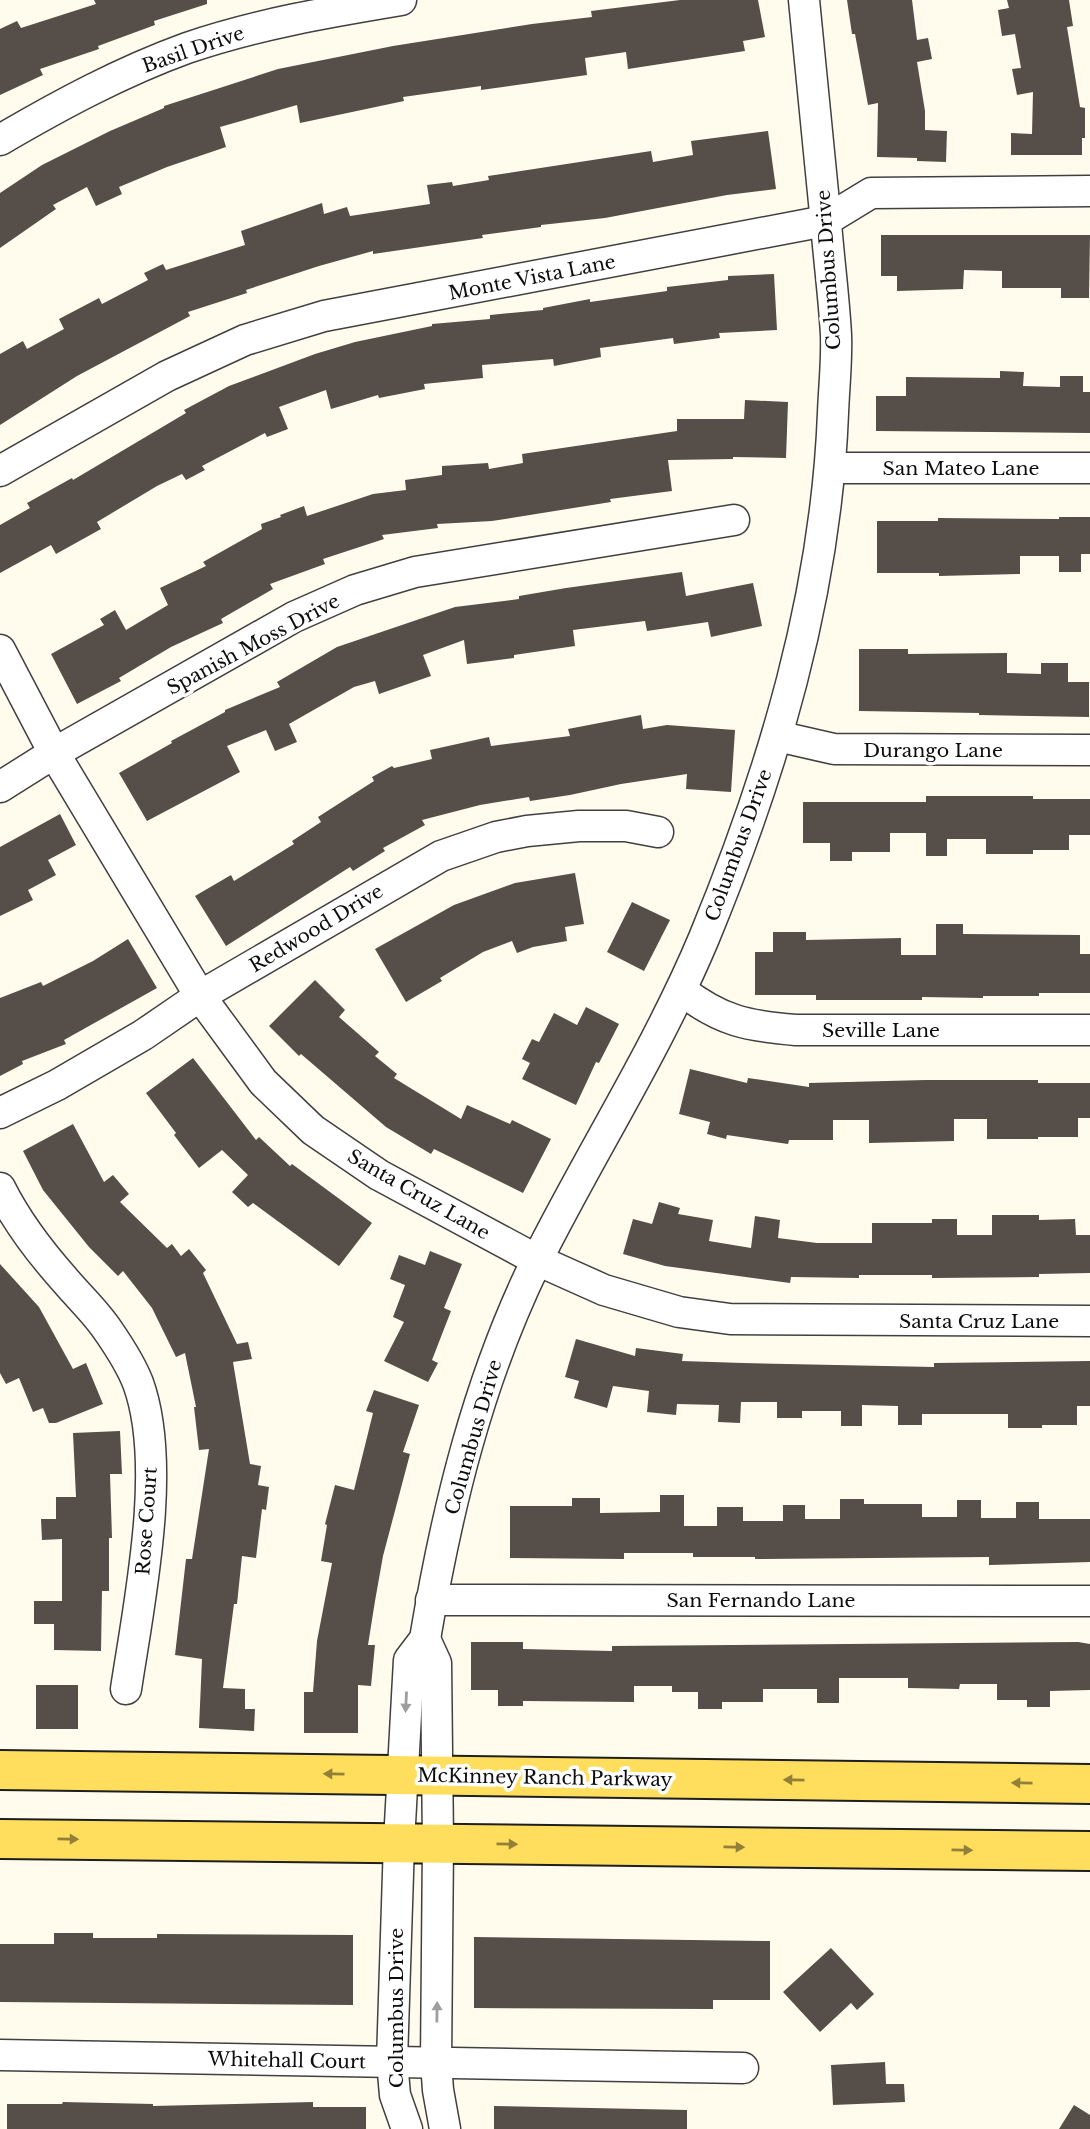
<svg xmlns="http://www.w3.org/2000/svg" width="1090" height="2129" font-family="'Libre Baskerville',serif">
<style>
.building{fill:#564e48}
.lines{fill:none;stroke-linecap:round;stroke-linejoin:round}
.minor-casing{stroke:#404040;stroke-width:33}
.major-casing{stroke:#1e1e1e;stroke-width:42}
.minor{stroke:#fff;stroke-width:30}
.major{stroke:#ffde5d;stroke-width:38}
.oneway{fill:#9e9e9e}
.oneway2{fill:#928039}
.labels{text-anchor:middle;stroke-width:7;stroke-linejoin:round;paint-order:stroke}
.street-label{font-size:19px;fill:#0d0d0d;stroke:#fff}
</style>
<rect width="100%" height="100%" fill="#fffced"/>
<g class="building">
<path d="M94,0H207V4L154,21L155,25L98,46L99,49L40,69L43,75L0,95V29L17,21L21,28L96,4Z"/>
<path d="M680,0H758L765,37L743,41L745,51L628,69L626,52L585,58L587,75L481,90V86L403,97L404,101L300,123L297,105L220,127L226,147L167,167L119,187L122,194L96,206L87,187L53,205L56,209L0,248V193L42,165L110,131L164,108V106L278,69L393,46L532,24L592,17L591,11Z"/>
<path d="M847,0H912L917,40L928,38L932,59L917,62L925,111V130L947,131L946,162L917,161V158L877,157L878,103L868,105L855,34H852Z"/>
<path d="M1007,0H1069L1073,26L1067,27L1080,107L1085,108V138H1082V155H1011V133L1032,134L1033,92L1017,95L1012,69L1021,68L1015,34L1002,36L998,10L1009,8Z"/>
<path d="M768,131L776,189L727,195L605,218L541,225V227L482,235L483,238L373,254V251L319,266L246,290L247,293L188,312L190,316L77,376L0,425V354L23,341L27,349L64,329L59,319L99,298L102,304L148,280L144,273L163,264L166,270L245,245L241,231L322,203L324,214L347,207L350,216L430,204L427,185L452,182L453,186L489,180L488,176L651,151L653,162L693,155L691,141Z"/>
<path d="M881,235H1090L1089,298H1061V288H1002V271L964,270L963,289L897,291V276H881Z"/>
<path d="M774,274L777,330L719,333L720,338L674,344L673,338L600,348L601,357L554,366L553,359L482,365L483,378L424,384L425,389L379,398L378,395L331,409L326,390L279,407L288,429L267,437L265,433L202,466L205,470L186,480L182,474L157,486L97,522L101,529L56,554L51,545L0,573V525L30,508L27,503L72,478L73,480L186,413L184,410L229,386L315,354L355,342L432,326V324L490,319V315L543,310V308L590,299V302L667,291V287L728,280V276Z"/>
<path d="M1000,371L1024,372L1023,386L1060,387V376H1083V392H1090V433L876,431V396H906V377L1000,378Z"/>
<path d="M745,400L788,402L786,458L733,457V459L668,460L672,491L610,499L611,502L492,521L437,524L438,528L382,535L384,539L323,559L325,564L270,584L273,589L221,619L223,623L171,647L119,678L121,681L77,704L51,654L104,625L100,619L115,610L126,630L168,605L160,588L206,566L203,562L262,529L261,524L281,517L280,515L304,506L307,516L373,494L406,490L405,480L442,475V466L488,463L489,469L523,463L522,454L677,431V419H744Z"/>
<path d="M1059,517H1090V554H1081V572H1059V556H1020V574L939,576V573H877V521H938V518L1059,519Z"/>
<path d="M682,572L686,596L753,583L762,626L711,637L708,622L647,631L645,621L573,630L575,646L514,655V658L467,664L464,640L423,655L431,676L379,694L375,681L354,687L289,724L297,742L275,751L266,730L227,746L240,772L147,821L119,773L172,743L171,741L225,712V710L280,687L277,682L337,647L455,607L519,599V596L566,588Z"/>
<path d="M859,649H908V654L1007,653V673L1041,674V663H1068V682H1089V717L979,715V713L859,711Z"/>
<path d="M641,715L643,729L667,725L735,730L731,792L686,789L687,774L621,784L570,795L530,801L529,797L480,805L422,820L425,825L383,848L385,851L353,871L350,867L226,946L195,896L231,875L234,881L294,844L292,841L321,822L318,817L374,781L372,777L392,766L394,768L432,759L430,750L489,737L491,746L570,736L568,729Z"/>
<path d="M926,796H1033V799H1090V835H1069V850H1033V854H986V839H947V856H926V833H890V852H852V861H830V843H803V802H926Z"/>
<path d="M60,814L76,845L48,860L56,875L28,890L33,900L0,916V847Z"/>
<path d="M575,873L584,924L565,927L567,941L533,947L517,953L512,941L483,952L440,978L442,981L406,1002L375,949L454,905L515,883Z"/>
<path d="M632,902L670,920L644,971L607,952Z"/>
<path d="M936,924H963V934L1080,935V954H1090V993H1039V996H983V998L922,997V1000H816V995H755V952H773V932H806V940L901,938V955H936Z"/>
<path d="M128,939L157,988L64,1040L66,1044L22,1061L23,1064L0,1076V998L41,982L43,986L93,961Z"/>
<path d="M315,980L345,1010L339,1017L379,1052L375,1056L397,1074L394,1078L461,1119L467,1105L510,1124L512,1120L551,1139L523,1193L434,1149L431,1154L386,1127L301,1054L299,1056L269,1026Z"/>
<path d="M586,1007L619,1024L599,1063L596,1062L576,1105L522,1079L530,1063L522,1059L532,1039L539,1042L554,1013L577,1025Z"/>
<path d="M193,1058L256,1140L259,1137L290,1166L292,1164L372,1223L339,1266L253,1203L248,1207L232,1192L248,1175L222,1150L199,1168L174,1135L176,1133L146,1093Z"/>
<path d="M690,1069L747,1083L748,1078L809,1087V1083L926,1080H1038V1083H1090V1118H1078V1137H1038V1139H987V1119H954V1141L869,1143V1120H833V1140H789L788,1144L727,1135L726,1139L707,1134L710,1122L679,1114Z"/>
<path d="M73,1124L104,1182L113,1175L129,1194L120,1202L167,1248L172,1244L181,1256L189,1249L206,1270L203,1273L237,1344L248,1342L252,1359L233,1362L250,1464L261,1466L258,1485L269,1487L266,1510L262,1509L256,1558L242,1556L237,1604H234L223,1688L245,1689V1709H255L254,1731L199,1728L202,1659L175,1655L186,1559H192L209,1449L199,1450L194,1407H196L185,1353L176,1357L152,1308L123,1271L118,1276L89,1247L43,1190L23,1151Z"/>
<path d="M659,1202L680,1208L678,1214L713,1220L709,1241L751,1248L755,1216L780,1220L778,1238L817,1243H872V1223H932V1219H957V1235H992V1215H1039V1220L1075,1219L1076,1235H1090V1273L1039,1274V1277L932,1278V1275H859V1278L791,1277L790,1283L665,1266L623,1254L633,1219L652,1224Z"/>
<path d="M430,1251L462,1264L444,1308L451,1311L432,1360L438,1363L428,1382L384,1361L404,1322L393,1317L405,1285L390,1279L399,1255L425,1265Z"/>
<path d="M0,1264L39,1307L73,1369L86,1363L103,1404L56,1423H49L43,1408L33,1412L19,1378L6,1384L0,1373Z"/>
<path d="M576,1339L635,1356L636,1348L683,1354L682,1361L743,1363L934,1367V1363L1090,1361V1406H1077V1425H1042V1428H1008V1414H922V1425H898V1406L862,1405V1426H841V1411H802V1418H777V1402H741L740,1423L718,1422L719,1405L677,1404L676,1415L647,1412L649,1391L613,1386L607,1408L574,1398L579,1381L565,1377Z"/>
<path d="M374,1390L419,1405L403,1452L410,1454L383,1556L375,1601L368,1645H375L371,1686L358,1685V1733H304V1692H313L317,1641L332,1563L321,1561L327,1525L325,1524L335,1485L354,1490L373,1413L366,1411Z"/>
<path d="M120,1431L122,1474H110L112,1538H109V1591H102L101,1651L54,1650V1624H34V1601H62V1539L42,1540L41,1519H56V1497H76L73,1433Z"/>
<path d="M660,1495H684V1526H717V1507H743V1521H783V1505H805V1519H840V1499H864V1504H922V1517H957V1500H981V1518H1016V1502H1039V1519H1090V1562L989,1565V1557L755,1559V1557H693V1553H624V1559L510,1558V1506H572V1498H600V1513L660,1512Z"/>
<path d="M471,1642H523V1649L612,1651V1646L1078,1642L1090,1644V1690L1050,1691V1707H1027V1700H997V1684H960L959,1689L908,1688V1678H839V1703H817V1689H763V1702H722V1709H698V1692H672V1686H634V1702L523,1701V1706H498V1690H471Z"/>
<rect x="36" y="1685" width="42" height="44"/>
<path d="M54,1933H93V1938H157V1934L353,1935V2005L0,2002V1944H54Z"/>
<path d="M474,1937L770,1941V2000H713V2009L474,2008Z"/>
<path d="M831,1948L874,1994L857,2010L851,2003L820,2032L783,1992Z"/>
<path d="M885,2062L886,2084H904L905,2102L833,2105L831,2065Z"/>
<path d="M63,2102L153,2104V2106L313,2102V2107H366V2129H7V2104H62Z"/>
<path d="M1074,2105L1090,2115V2129H1059Z"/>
<path d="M494,2106L687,2110V2129H494Z"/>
</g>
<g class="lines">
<g class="minor-casing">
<g id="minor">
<path d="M0,140C60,105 121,72 187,48C257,24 329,12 401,0"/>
<path d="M831,468H1090"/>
<path d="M0,471L167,376L245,340L324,316L825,221L871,193L1090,191"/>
<path d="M0,650L54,753L200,996L263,1082L313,1130L379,1175L537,1260L604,1290L679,1312L730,1319L1090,1321"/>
<path d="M777,736L834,749L1090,750"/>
<path d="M0,787L54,753L294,617L355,590L415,572L734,520"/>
<path d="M681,990C721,1021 747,1026 796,1030H1090"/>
<path d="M0,1113L57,1085L143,1035L200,996L441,856L496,837L527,831L579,826H626L658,832"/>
<path d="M0,1188C16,1220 40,1252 64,1279C79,1297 96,1312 109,1332C120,1348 131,1365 138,1383C168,1465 139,1603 126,1689"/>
<path d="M431,1600L1090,1601"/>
<path d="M425,1639L436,1663L438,1843L436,2062L438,2090L445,2129"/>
<path d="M0,2055L743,2068"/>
<path d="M407,2129L395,2095L392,2061L399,1842L409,1660L425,1639C447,1508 478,1380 537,1260C591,1152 657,1050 704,938C773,771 826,595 833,413C834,387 837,361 836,335C834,298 829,261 826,223C819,149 811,74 804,0"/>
</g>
</g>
<g class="major-casing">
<g id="major">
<path d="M0,1770L1090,1784"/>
<path d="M0,1839L1090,1851"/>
</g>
</g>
<use href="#minor" class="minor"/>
<use href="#major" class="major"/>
</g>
<defs><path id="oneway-solid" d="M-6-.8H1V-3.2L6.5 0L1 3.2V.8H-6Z" transform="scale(1.75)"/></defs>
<g class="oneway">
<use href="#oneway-solid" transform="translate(406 1702) rotate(93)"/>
<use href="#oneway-solid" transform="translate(437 2012) rotate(-89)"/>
</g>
<g class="oneway2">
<use href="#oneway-solid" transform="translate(334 1774) rotate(-179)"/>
<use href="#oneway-solid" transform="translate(794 1780) rotate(-179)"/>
<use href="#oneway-solid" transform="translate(1022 1783) rotate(-179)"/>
<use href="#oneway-solid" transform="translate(68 1839) rotate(1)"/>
<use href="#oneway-solid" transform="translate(507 1844) rotate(1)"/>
<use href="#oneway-solid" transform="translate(734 1847) rotate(1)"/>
<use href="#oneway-solid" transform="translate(962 1850) rotate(1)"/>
</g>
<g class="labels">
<g class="street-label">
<text transform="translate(193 49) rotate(-19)" y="7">Basil Drive</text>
<text transform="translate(828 270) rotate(-94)" y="7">Columbus Drive</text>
<text transform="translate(532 277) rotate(-11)" y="7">Monte Vista Lane</text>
<text x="961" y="475">San Mateo Lane</text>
<text transform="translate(253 644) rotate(-28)" y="7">Spanish Moss Drive</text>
<text x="933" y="757">Durango Lane</text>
<text transform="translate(738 845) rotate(-70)" y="7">Columbus Drive</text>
<text transform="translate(316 928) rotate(-31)" y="7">Redwood Drive</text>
<text x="881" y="1037">Seville Lane</text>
<text transform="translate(419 1194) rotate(30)" y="7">Santa Cruz Lane</text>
<text x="979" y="1328">Santa Cruz Lane</text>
<text transform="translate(473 1437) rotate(-74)" y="7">Columbus Drive</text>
<text transform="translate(146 1521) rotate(-86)" y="7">Rose Court</text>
<text x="761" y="1607">San Fernando Lane</text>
<text transform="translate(545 1777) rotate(1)" y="7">McKinney Ranch Parkway</text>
<text transform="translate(396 2008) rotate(-90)" y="7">Columbus Drive</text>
<text transform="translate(287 2060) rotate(1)" y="7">Whitehall Court</text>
</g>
</g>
</svg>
